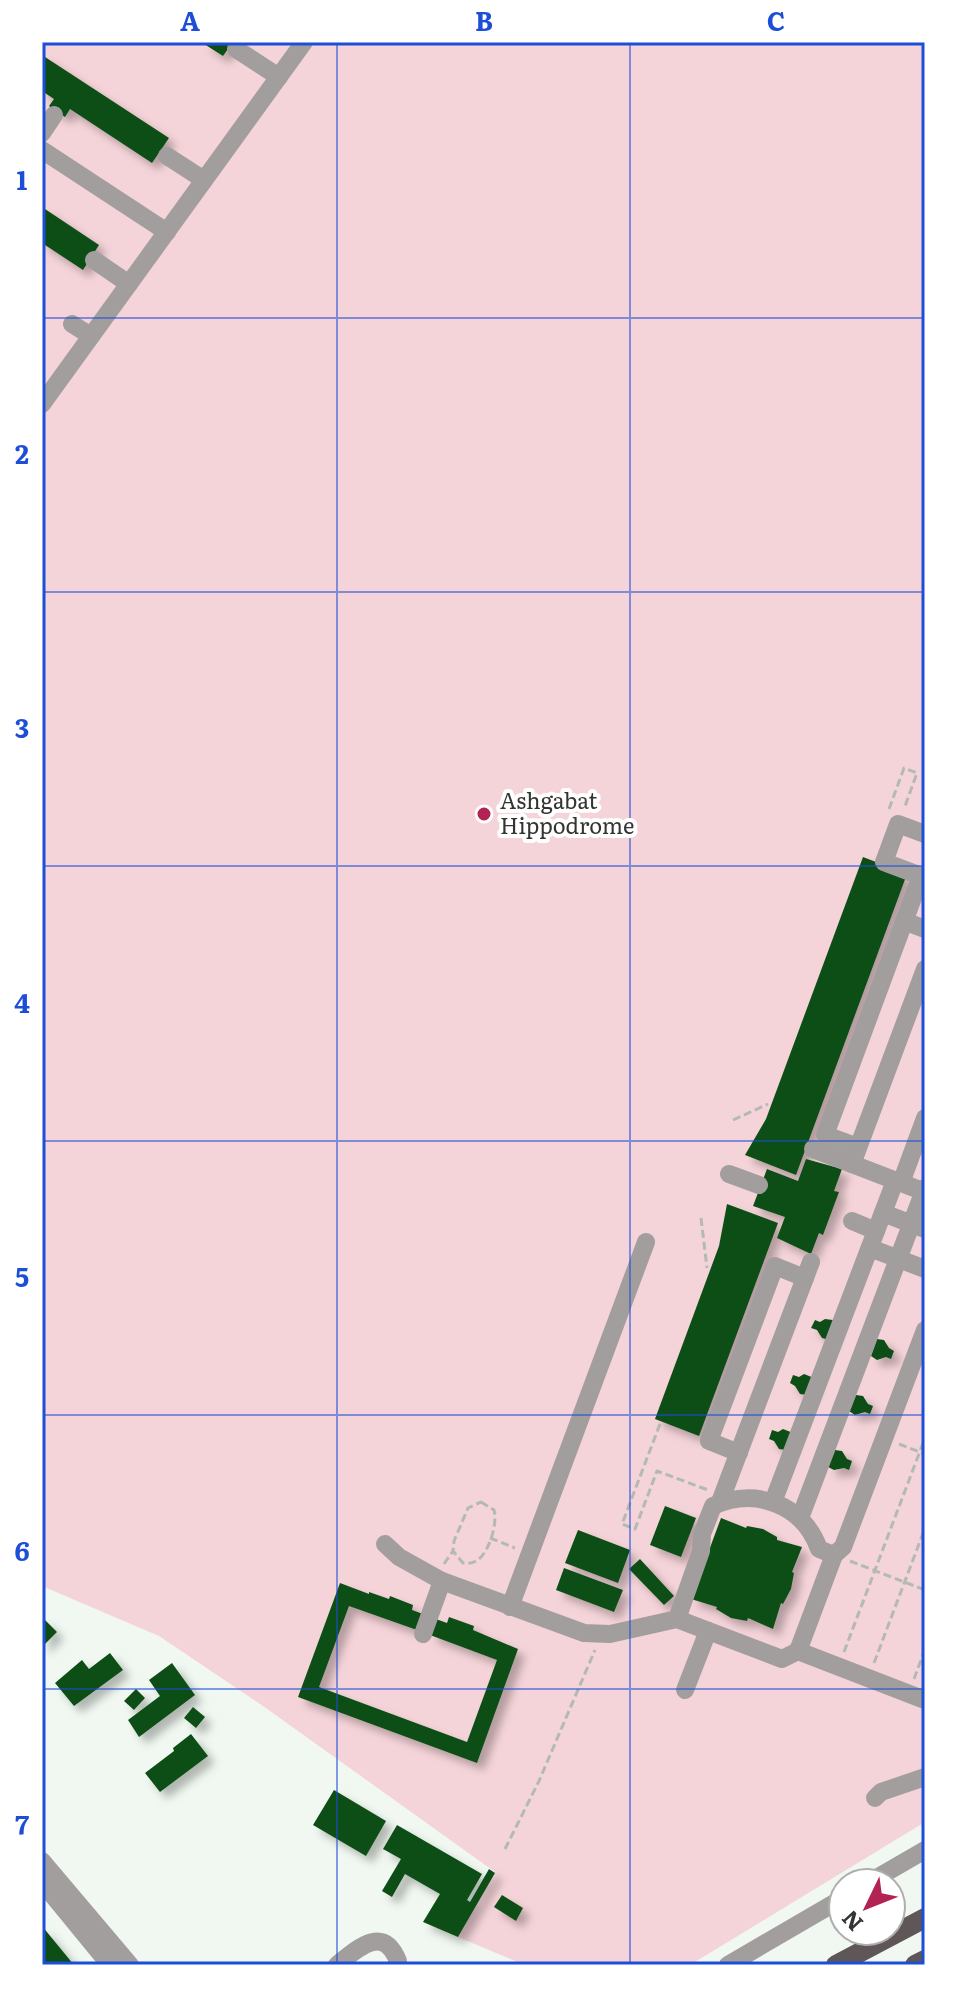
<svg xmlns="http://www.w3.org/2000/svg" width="967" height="2007" font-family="Literata,serif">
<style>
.green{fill:#f5d4d9}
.building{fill:#114e18;filter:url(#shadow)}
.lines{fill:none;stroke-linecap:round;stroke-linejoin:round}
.path{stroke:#b3b9b3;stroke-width:3;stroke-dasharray:8 4;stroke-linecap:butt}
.minor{stroke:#a29e9e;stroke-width:18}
.major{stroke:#5e5657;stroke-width:20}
.grid{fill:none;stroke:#1d4ed8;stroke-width:2;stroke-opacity:0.55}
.poi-dot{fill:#b22253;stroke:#fff;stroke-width:3}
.labels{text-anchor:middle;stroke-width:8;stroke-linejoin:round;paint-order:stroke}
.poi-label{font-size:22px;fill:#323532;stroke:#fff;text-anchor:start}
.neatline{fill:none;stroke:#1d4ed8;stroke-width:3}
.grid-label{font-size:26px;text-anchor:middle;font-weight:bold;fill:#1d4ed8}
</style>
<defs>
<filter id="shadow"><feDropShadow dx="7" dy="7" stdDeviation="4" flood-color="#0004"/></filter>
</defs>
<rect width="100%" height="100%" fill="#f1f8f1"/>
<path class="green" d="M42,42H925V1822L690,1965H525L458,1937L495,1872L263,1706L159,1636L42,1586Z"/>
<g class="building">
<path d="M201,42H233L223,56Z"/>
<path d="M42,55L169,138L152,163L70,109L65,117L49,106L54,99L42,91Z"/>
<path d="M42,207L99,245L83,270L42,243Z"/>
<path d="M863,857L907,874L796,1175L745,1155L766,1119Z"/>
<path d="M806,1159L842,1169L834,1191L839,1192L823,1235L819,1233L811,1254L777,1238L785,1217L753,1206L767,1169L798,1181Z"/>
<path d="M727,1204L778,1223L699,1436L655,1419L719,1246Z"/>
<path d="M825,1319L833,1320L829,1340L822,1338L817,1330L811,1328L815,1320L820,1322Z"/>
<path d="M877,1339L884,1340L889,1348L894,1351L891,1359L886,1357L877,1360L871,1356Z"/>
<path d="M804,1374L814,1378L807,1395L800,1394L795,1386L790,1383L793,1375L799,1377Z"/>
<path d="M856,1395L863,1396L868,1404L873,1406L870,1414L865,1412L855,1415L849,1411Z"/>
<path d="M783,1429L793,1433L786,1450L779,1449L774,1441L769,1439L772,1430L778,1432Z"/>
<path d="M835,1450L842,1451L847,1459L852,1461L849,1470L844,1468L834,1470L828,1467Z"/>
<path d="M665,1506L696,1518L681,1557L650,1545Z"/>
<path d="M721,1518L746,1528L747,1526L763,1529L777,1537V1540L802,1547L792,1572L794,1573L791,1589L783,1604L781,1603L773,1629L748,1618L747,1621L731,1618L716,1609L717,1607L691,1599Z"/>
<path d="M578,1530L630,1550L618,1583L565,1563Z"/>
<path d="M640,1559L674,1596L664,1605L629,1569Z"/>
<path d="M564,1568L623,1590L614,1612L556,1590Z"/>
<path d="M340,1583L369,1594V1592L389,1599L390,1596L413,1605L412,1610L423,1614L417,1630L349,1606L319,1687L467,1742L497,1660L430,1635L436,1619L447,1623L449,1617L474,1626L473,1630L518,1649L477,1763L298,1697Z"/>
<path d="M42,1617L57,1632L42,1647Z"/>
<path d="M110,1653L123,1670L74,1706L55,1683L82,1660L89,1669Z"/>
<path d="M172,1663L195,1695L139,1737L128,1720L160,1696L149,1680Z"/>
<path d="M136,1689L145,1698L134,1710L124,1701Z"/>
<path d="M193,1707L205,1717L196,1728L184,1718Z"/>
<path d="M191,1734L208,1756L160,1792L145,1773L174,1751L173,1748Z"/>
<path d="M334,1790L386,1821L366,1856L313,1825Z"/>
<path d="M397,1825L482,1874L467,1900L470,1902L489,1869L495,1873L458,1937L423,1922L440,1894L405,1874L392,1897L382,1891L401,1859L383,1849Z"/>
<path d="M502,1895L523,1908L516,1921L494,1907Z"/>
<path d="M42,1926L74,1965H42Z"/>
</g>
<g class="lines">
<g class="path">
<path d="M889,809L904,768L917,773L904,809"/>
<path d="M733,1120L768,1104"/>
<path d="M701,1218L707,1268"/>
<path d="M660,1424L622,1524L635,1529L657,1471L708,1490"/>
<path d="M899,1444L925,1454"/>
<path d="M481,1502L494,1510C498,1523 489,1554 476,1561C471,1564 468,1563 463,1563L453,1551L454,1541L468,1508Z"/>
<path d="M490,1538L515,1548"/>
<path d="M850,1561L925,1590"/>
<path d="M444,1564L453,1551"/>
<path d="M844,1652L925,1438"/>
<path d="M874,1663L925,1528"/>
<path d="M914,1679L925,1649"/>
<path d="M505,1849L539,1781L595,1650"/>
</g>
<g class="minor">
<path d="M236,49L279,77"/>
<path d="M42,133L54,115"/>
<path d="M42,150L167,232"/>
<path d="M167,156L204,180"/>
<path d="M94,260L129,284"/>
<path d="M72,324L91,336"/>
<path d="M42,404L304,42"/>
<path d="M904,921L925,929"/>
<path d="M858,1147L825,1135L921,876L884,862L898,824L925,834"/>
<path d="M813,1149L925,1192"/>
<path d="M852,1164L925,969"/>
<path d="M729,1174L759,1185"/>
<path d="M901,1183L925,1118"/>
<path d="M883,1213L925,1229"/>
<path d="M852,1221L876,1231"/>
<path d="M870,1248L925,1269"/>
<path d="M739,1453L709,1441L775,1266L805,1278"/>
<path d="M720,1502L811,1262"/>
<path d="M773,1502L895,1181"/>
<path d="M800,1518L925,1188"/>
<path d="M385,1544L399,1557L442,1581L584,1633L610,1634L677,1619L782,1659L798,1651L925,1700"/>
<path d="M510,1607L646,1242"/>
<path d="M677,1619L701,1551L702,1534L713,1506C755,1487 803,1504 819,1549L834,1555"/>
<path d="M423,1634L442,1581"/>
<path d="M798,1651L834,1555L843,1547L925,1330"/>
<path d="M685,1690L708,1631"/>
<path d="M875,1798L881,1792L925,1777"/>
<path d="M42,1861L130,1965"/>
<path d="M42,1882L110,1965"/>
<path d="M868,1883L925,1850"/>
<path d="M337,1965C358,1948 383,1924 398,1961L396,1965"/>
<path d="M728,1965L843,1898"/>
</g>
<g class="major">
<path d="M836,1965L925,1918"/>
<path d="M915,1965L925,1960"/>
</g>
</g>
<path class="grid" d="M337,42V1965M630,42V1965M42,318H925M42,592H925M42,866H925M42,1141H925M42,1415H925M42,1689H925"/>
<circle class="poi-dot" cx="484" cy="814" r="8"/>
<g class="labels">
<g class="poi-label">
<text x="500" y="809">Ashgabat<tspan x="500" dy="25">Hippodrome</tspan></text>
</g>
</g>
<rect width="967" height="2007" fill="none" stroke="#ffffff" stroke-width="88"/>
<g transform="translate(867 1907) rotate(227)"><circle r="38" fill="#ffffff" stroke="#adaead" stroke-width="2"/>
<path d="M0-6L14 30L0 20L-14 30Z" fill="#b22253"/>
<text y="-12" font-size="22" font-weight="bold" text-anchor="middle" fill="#323532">N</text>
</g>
<rect x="44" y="44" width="879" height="1919" class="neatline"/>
<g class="grid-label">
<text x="190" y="31">A</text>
<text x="484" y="31">B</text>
<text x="776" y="31">C</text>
<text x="22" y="190">1</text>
<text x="22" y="464">2</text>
<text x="22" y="738">3</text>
<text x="22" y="1013">4</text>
<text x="22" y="1287">5</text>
<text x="22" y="1561">6</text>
<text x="22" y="1835">7</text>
</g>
</svg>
